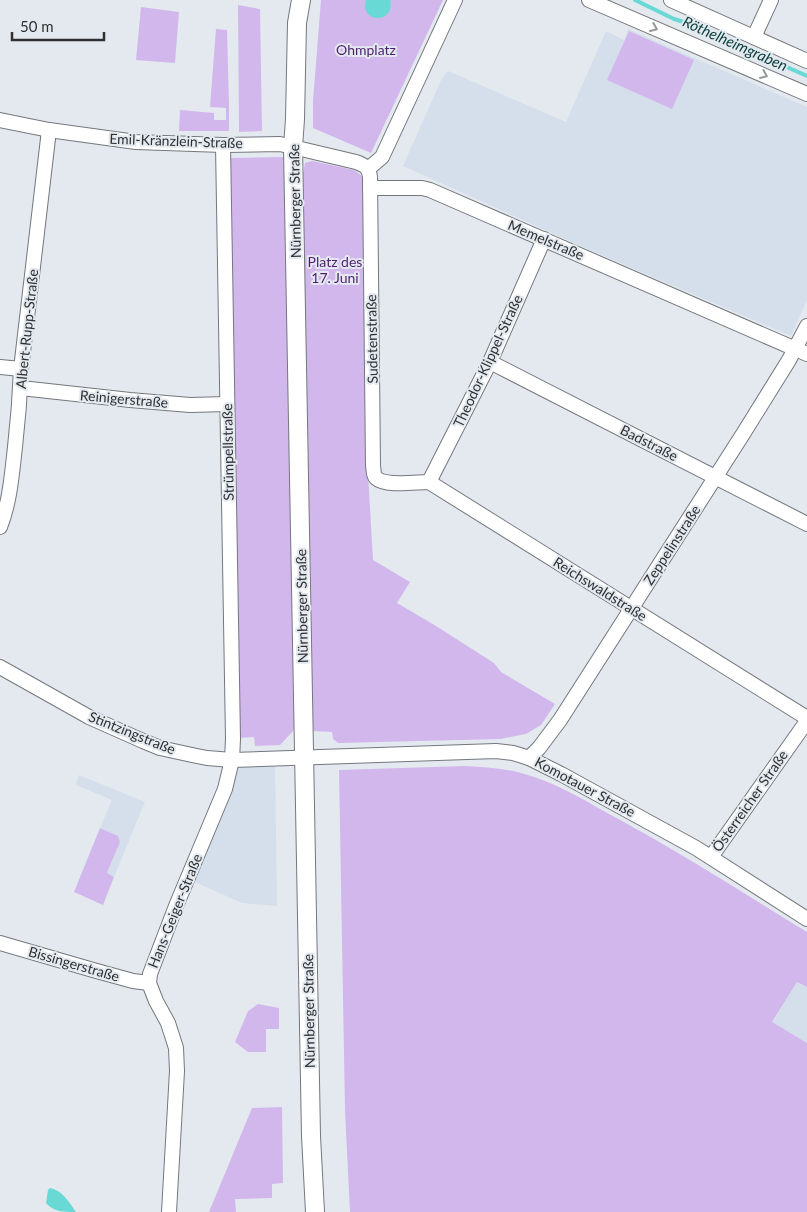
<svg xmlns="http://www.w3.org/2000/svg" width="807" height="1212" font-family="Lato,sans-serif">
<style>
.built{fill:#d4dfeb}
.green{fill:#d1b7ec}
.water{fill:#68d9d5}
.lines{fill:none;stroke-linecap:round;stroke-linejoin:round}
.stream{stroke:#68d9d5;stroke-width:4}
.minor-casing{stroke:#73787d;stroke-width:16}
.tertiary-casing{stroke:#73787d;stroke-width:20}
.minor{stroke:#fff;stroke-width:14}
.tertiary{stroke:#fff;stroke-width:18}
.oneway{stroke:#969898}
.labels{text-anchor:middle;stroke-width:4;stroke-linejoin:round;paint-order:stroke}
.park-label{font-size:14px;fill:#4d1f6e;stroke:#e4e9ef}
.street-label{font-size:14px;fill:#2e3032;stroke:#e4e9ef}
.water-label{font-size:15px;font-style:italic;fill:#0a403f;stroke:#e4e9ef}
</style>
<rect width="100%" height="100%" fill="#e4e9ef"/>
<g class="built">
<path d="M628,29L807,107V300L791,336L576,244L403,166L442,78L448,71L566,122L606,31L624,40Z"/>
<path d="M275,758L277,906L242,903L188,879L232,760Z"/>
<path d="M79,775L145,802L114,877L107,874L120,842L118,836L100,828L112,800L76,785Z"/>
<path d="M797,982L807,987V1043L772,1023Z"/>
</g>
<g class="green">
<path d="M321,0H443L371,153L313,128V101Z"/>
<path d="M238,5L260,9L262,131L239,132Z"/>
<path d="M141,7L179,12L175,63L136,60Z"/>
<path d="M216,29L227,30L229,105V131H179L180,110L214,113V120H226V108L210,107Z"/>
<path d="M629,31L694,60L672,109L607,80Z"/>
<path d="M284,157L295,729L280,745L255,746L254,737L239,738L232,345L231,158Z"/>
<path d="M312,161L354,170L362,176L366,177L368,473L373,560L410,582L397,603L436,626L494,663L501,672L555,704L541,725L526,734L500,739L338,743L333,739L332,732L313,731L305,340L303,174L305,163Z"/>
<path d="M465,766C484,767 503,768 521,773C553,781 582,799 611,815C678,851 742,892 807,932V987L797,982L772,1022L807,1043V1212H350L345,1111L339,770Z"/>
<path d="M100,828L118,836L120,842L107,873L114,877L103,905L74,892Z"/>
<path d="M258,1004L279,1008V1029H266V1052H248L235,1042L248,1011Z"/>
<path d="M282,1107L283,1183L272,1184V1198L235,1199L236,1212H209L252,1108Z"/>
</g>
<g class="water">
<path d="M366,0H390C396,24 359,24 366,0Z"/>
<path d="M50,1188C62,1190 69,1202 76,1212C63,1212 54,1212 46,1203L48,1190Z"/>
</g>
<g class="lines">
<path class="stream" d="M635,0L674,19L706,29L716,35L742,45L755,53L807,76"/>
<g class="minor-casing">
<g id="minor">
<path d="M589,0L807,94"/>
<path d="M671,0L807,61"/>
<path d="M754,37L771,0"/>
<path d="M0,120L49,130L136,142L223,145L280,144L356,162C364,165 369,167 370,177L373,466C374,470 373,475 376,478C386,487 416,482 429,482L807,718"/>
<path d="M368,169L382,157L455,0"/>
<path d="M370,188H422L430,190L807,354"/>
<path d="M490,362L807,524"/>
<path d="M0,367L21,369"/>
<path d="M21,388L130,400L190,405L227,404"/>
<path d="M429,482L490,362L544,239"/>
<path d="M0,527C10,502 12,473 15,447C18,421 20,395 21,369L49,130"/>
<path d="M0,667L89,717L143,741L160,748L192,755L207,758L232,760L496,751L513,753L529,758L561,774L696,848L807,919"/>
<path d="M529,758L539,748L560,720L743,434L789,360L807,326"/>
<path d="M711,857L807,721"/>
<path d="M0,943L93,970L133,981L149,983"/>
<path d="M169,1212L177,1071L176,1048L168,1023L156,1001L149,983L150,974L176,906L225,789L232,760L233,739L223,145"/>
</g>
</g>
<g class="tertiary-casing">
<path id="tertiary" d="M301,0L297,23L295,119L293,147L311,1136L315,1212"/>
</g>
<use href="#minor" class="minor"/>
<use href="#tertiary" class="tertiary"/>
</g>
<defs><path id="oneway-chevron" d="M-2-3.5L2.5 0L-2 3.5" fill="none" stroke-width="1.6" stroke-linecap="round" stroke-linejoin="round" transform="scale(1.25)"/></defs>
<g class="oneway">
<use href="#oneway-chevron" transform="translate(654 28) rotate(23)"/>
<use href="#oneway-chevron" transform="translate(764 75) rotate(23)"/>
</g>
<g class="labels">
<g class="park-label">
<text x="366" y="55">Ohmplatz</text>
<text x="335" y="267">Platz des<tspan x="335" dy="16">17. Juni</tspan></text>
</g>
<g class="street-label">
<text transform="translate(176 141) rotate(2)" y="5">Emil-Kränzlein-Straße</text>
<text transform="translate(295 201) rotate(-91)" y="5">Nürnberger Straße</text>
<text transform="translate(546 240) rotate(23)" y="5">Memelstraße</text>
<text transform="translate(27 329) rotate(-84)" y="5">Albert-Rupp-Straße</text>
<text transform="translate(372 339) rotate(-91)" y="5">Sudetenstraße</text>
<text transform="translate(488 361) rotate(-65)" y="5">Theodor-Klippel-Straße</text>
<text transform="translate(124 399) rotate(5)" y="5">Reinigerstraße</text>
<text transform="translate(649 443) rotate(27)" y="5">Badstraße</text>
<text transform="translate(228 452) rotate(-91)" y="5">Strümpellstraße</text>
<text transform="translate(672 545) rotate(-57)" y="5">Zeppelinstraße</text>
<text transform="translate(600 589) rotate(32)" y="5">Reichswaldstraße</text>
<text transform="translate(302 606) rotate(-91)" y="5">Nürnberger Straße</text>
<text transform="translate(132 733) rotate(22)" y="5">Stintzingstraße</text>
<text transform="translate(585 787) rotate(28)" y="5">Komotauer Straße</text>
<text transform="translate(750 801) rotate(-55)" y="5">Österreicher Straße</text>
<text transform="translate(175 911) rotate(-68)" y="5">Hans-Geiger-Straße</text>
<text transform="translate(74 964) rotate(16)" y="5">Bissingerstraße</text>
<text transform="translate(309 1011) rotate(-91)" y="5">Nürnberger Straße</text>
</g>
<g class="water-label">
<text transform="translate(735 44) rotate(24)" y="5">Röthelheimgraben</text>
</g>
</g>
<path d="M12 32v8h92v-8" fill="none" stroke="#2e3032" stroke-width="2.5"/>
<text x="20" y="32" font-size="15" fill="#2e3032" stroke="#e4e9ef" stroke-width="4" paint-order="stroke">50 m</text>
</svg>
